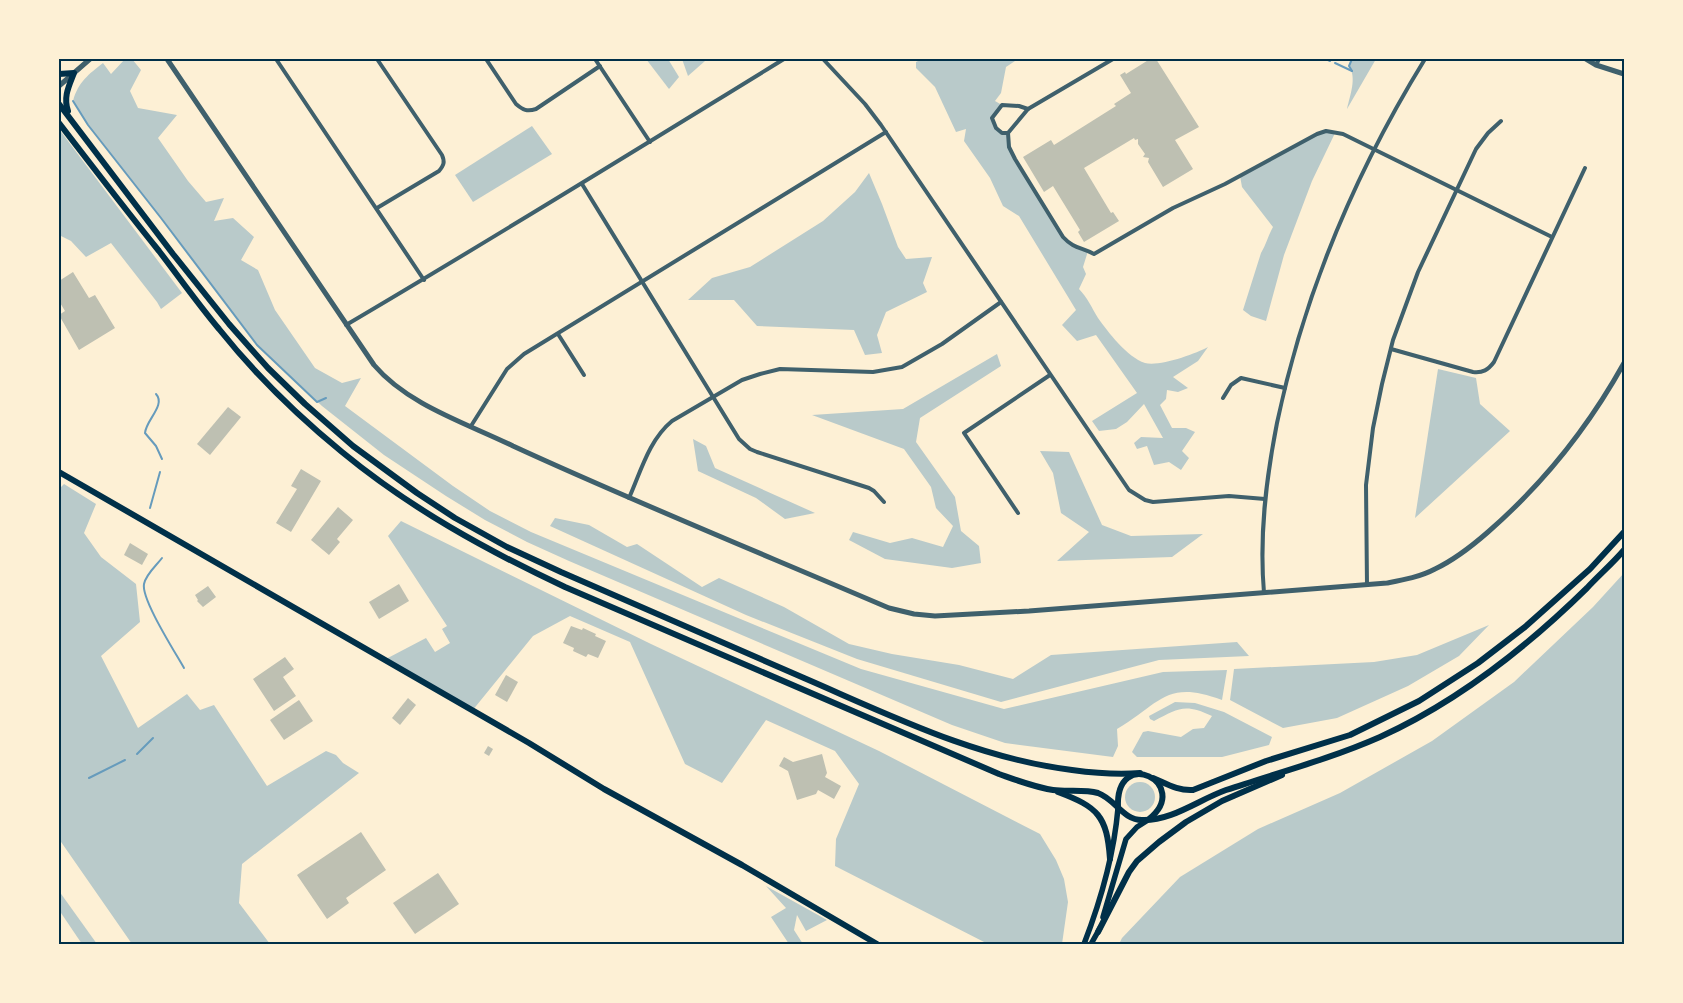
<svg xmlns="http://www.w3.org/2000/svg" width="1683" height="1003" font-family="Montserrat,sans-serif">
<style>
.green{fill:#b9caca}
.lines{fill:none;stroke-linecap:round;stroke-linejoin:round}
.stream{stroke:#669bbc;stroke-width:2}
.building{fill:#bec0b2}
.minor{stroke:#3f606c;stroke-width:4}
.tertiary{stroke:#3f606c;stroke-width:5}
.secondary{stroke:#003049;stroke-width:5.5}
.primary{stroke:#003049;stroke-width:6}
.trunk{stroke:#003049;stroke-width:6}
.neatline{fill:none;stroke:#003049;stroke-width:2}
</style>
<rect width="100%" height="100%" fill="#fdf0d5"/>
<g class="green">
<path d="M125,59H132L141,70L130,91L138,108L177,115L158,138L188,181L206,202L224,198L214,221L233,218L254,237L241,260L258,270L275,310L315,368L342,383L361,378L345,406L453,486L490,511L531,532L861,669L1004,709L1163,672L1227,670L1222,700C1166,679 1161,703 1117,729L1118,746L1113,757L1005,743L952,725L569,561L527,542L485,520L446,496L384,455L322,406L257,345L161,218L88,125L73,101C78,82 89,74 103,63L111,74Z"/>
<path d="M646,59H668L679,77L669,89Z"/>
<path d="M682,59H704L705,61L688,76Z"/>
<path d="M922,59H1018L1006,67L1001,93L995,101L1002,105L992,118L996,128L1002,133H1008L1009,147L1069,244L1088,251L1083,267L1086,274L1079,289C1087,297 1092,308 1098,318C1108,332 1127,357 1145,363C1159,367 1195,354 1208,347L1198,361L1173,377L1188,388L1178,392L1167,390L1166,399L1160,405L1172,428H1186L1195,432L1182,451L1189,458L1181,470L1169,462L1154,465L1147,446L1137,449L1134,443L1141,437L1163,438L1144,404L1127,422L1116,429L1099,431L1092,421L1137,393L1096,335L1077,341L1062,325L1076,310L1019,216L1003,206L990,178L964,141L966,129L956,132L935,87L916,68V62Z"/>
<path d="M1352,59H1376L1347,109C1350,95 1357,78 1349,66Z"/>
<path d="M532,126L552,154L473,202L455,175Z"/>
<path d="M59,129L182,293L161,309L157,302L111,243L86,257L71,241L59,235Z"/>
<path d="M1336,131L1312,181L1284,255L1266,321L1251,316L1243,310L1261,253C1266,245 1268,236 1273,227L1242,187L1240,176L1317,134Z"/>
<path d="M869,173L882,204L898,247L906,259L932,257L923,283L927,292L886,312L877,335L882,353L865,355L854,330L757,326L734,300H688L712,278L750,267L823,221L855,192Z"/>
<path d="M997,354L1001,366L920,418L916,442L955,497L961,531L979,546L981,563L952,568L885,559L849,540L853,532L890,543L912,538L943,547L953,526L936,508L931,487L904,449L812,415L903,409Z"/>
<path d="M1438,369L1476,378L1480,404L1510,431L1415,518Z"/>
<path d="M693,439L706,446L715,468L815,513L785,519L756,498L698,471Z"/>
<path d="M1040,451L1069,452L1102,525L1131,536L1203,534L1172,557L1057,561L1089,532L1061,513L1053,473Z"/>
<path d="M64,484L96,504L84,533L101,557L136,584L140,622L101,656L138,728L187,694L200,710L214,705L267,786L326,751L336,755L343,763L359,773L242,864L239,903L270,944H132L59,839V489Z"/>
<path d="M555,518L589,525L627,547L637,544L702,587L719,578L784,607L849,644L892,654L959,665L1013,679L1051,655L1237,642L1249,656L1159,660L1001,702L857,659L746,615L550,526Z"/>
<path d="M401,521L651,644L879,751L1040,834L1056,860L1064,879L1068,902L1062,944H988L835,866L836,839L859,784L835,751L766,720L722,783L685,764L630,642L570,616L533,636L472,711L384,660L426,638L435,652L450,643L442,629L447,626L388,536Z"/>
<path d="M1624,573V944H1119L1122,938L1180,877L1258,829L1340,793L1432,741L1514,682L1593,607Z"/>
<path d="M1489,625L1459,656L1408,686L1337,718L1283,728L1230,700L1234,669L1374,662L1417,655Z"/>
<path d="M1175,702L1195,703L1224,712L1272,737L1269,745L1222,757H1137L1132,752L1143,732L1148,731L1181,737L1193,729L1204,728L1212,716C1185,703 1178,708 1154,721L1150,719L1149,716Z"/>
<circle cx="1140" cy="797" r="15"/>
<path d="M766,886L827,920L806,931L797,915L794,930L803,944H789L771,917L786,908Z"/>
<path d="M59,891L97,944H82L59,910Z"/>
</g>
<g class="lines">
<g class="stream">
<path d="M1326,59L1330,61"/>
<path d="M1352,59L1349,66L1352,71"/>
<path d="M1335,63L1352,71"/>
<path d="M73,101L88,125L161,218L257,345L317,402L326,398"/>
<path d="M156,394C166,405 146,420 145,433L156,446L162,459"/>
<path d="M150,508L160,472"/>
<path d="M162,558C156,566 146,574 144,584C141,599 175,652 184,668"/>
<path d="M137,754L153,738"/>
<path d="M89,778L125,760"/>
</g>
</g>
<g class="building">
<path d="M1150,59H1156L1199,127L1175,140L1193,169L1163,187L1148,162L1149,158L1143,157L1145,154L1138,144V139L1135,140L1134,138L1084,168L1111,213L1113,212L1119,221L1084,242L1078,232L1080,230L1053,186L1044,192L1023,157L1051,140L1054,145L1116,106L1114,104L1131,93L1120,75L1125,72L1126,74Z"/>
<path d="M73,272L89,298L95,295L115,328L79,350L59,315L65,311L59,301V281Z"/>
<path d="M228,407L241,417L210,455L197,444Z"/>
<path d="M301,469L321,481L291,532L276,523L297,489L291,486Z"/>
<path d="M338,507L353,520L337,539L340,542L329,555L311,540Z"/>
<path d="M130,543L148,554L142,565L124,555Z"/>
<path d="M399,584L409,601L379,619L369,602Z"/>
<path d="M208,586L216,597L203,607L197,601L198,600L195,595Z"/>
<path d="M571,626L582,630L583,628L596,634L595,636L606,641L598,658L588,654L586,657L573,651L574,648L563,643Z"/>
<path d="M285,657L294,669L283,677L296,696L274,711L253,679Z"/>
<path d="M506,675L518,682L507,702L495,695Z"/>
<path d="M408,698L416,705L400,725L392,718Z"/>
<path d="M299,700L313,721L284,740L270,720Z"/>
<path d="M488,746L493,749L489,756L484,753Z"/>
<path d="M822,754L827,773L825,777L841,786L834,799L818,790L816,794L797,800L788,771L779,766L784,757L793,762Z"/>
<path d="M361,832L386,870L346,898L349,903L327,919L297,875Z"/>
<path d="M438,873L459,904L415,934L393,903Z"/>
</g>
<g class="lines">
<g class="minor">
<path d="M276,59L424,280"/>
<path d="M486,59L516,104C523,110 527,112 536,109L600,66"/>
<path d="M595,59L650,142"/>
<path d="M823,59L865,104L881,125L1129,490L1145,500L1153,502L1229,496L1265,499"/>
<path d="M1113,59L1028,109L1008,133L1009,147L1015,159L1063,237C1074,249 1081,247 1094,254L1173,208L1225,184L1317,134L1326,131L1343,134L1552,237"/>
<path d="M1596,65L1599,59"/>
<path d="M1008,133H1002L996,128L992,118L1002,105L1019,106L1028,109"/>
<path d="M582,184L739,439L750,449L757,452L869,488L874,491L884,502"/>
<path d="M377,208L439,171C444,165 445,162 442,155L377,59"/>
<path d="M346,325C494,238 639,148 784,59"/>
<path d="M558,334L584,375"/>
<path d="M1391,349L1473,372C1483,373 1488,370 1494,362L1585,168"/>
<path d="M1223,398L1231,385L1241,378L1285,388"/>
<path d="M471,426L507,369L524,354L886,132"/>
<path d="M629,498C641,471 649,440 672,421L742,380L760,374L780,369L873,372L902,367L942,344L1001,302"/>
<path d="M1018,513L964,433L1050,375"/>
<path d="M1367,585L1366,485L1373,428L1382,384L1393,340L1418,272L1476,149L1488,133L1501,121"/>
<path d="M1264,593C1259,535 1266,479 1277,423C1304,294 1356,171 1425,59"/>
</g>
<g class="tertiary">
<path d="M167,59L374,365C408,405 466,423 513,446C637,503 763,554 889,608L914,614L935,616L1029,611L1387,583C1403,580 1420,577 1435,569C1454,560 1472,546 1488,532C1543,484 1589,426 1624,363"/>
<path d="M1586,59L1596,65L1624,74"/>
<path d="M59,86L90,59"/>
</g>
<g class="secondary">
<path d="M1103,917L1126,839L1137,827L1148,820"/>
<path d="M1084,944C1101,900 1114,855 1118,808"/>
<path d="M1091,944L1100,928"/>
</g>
<path class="primary" d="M59,472L529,743L604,789L742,865L877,944"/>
<g class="trunk">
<path d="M59,74L74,73C69,86 63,97 68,111"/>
<path d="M59,104L173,254L229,324L268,368L305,404L353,446L417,493L455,518L507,547L561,572C642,608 723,643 804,678C892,716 976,758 1072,770C1094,773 1117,775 1140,773"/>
<path d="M59,123C92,166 125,209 159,251C179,277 198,304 219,329C255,374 298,416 342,452C410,508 486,550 565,587L999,774C1016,780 1034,787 1053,790C1067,792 1084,789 1098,793C1115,799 1123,820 1142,820C1172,821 1198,800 1226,790C1277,773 1330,759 1380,737C1457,702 1527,647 1587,588C1599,575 1613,563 1624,550"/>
<path d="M1153,778C1167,784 1178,791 1193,790L1266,761L1350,735L1419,701L1478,663L1525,627L1590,569L1624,532"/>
<path d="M1058,792C1098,807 1107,816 1110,859"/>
<path d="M1118,808C1115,744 1193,784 1149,819"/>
<path d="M1098,932L1129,872L1137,861L1159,842L1186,822L1222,801L1282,775"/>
</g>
</g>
<rect width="1683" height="1003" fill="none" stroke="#fdf0d5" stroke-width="120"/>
<rect x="60" y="60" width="1563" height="883" class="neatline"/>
</svg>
